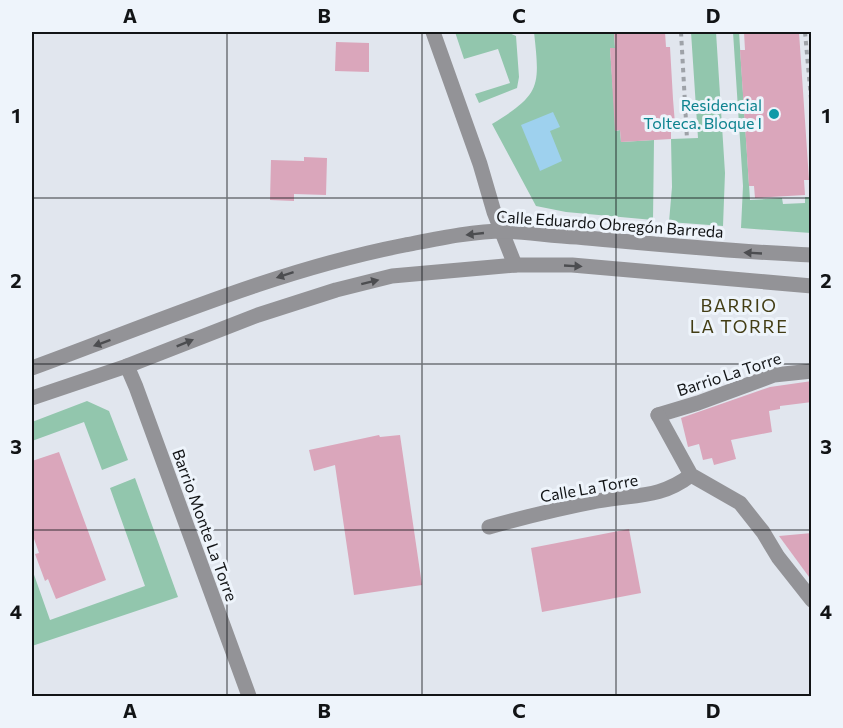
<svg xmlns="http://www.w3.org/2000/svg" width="843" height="728" font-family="Commissioner,sans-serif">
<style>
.green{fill:#92c6ad}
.water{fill:#9ed1ee}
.building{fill:#daa6bb}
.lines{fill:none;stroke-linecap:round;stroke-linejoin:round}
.path{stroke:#9ea2a8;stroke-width:4;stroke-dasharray:4.5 4.5;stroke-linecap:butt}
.lane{stroke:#939397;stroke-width:15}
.street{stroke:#939397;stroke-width:15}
.oneway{fill:#4c4d50}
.grid{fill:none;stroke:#121416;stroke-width:1.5;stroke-opacity:0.55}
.culture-dot{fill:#0f9aa8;stroke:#eef4fb;stroke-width:2}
.labels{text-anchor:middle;stroke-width:6;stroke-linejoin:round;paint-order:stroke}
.culture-label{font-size:16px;fill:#0d838f;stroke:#eef4fb;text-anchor:end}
.street-label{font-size:16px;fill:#121416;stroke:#eef4fb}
.neighbourhood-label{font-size:18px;letter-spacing:1.5px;fill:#433d14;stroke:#eef4fb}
.neatline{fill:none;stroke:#121416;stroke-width:2}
.grid-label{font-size:20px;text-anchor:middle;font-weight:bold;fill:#121416}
</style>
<rect width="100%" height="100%" fill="#e1e6ee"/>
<g class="green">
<path d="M455,32H507L516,36L519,77L517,88L479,103L475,94L510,83L498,49L464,59Z"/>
<path d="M534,32H614L615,48H610L616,131L620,130L621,142L654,140L653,220L566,212L536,206L492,124C541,94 540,87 534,32Z"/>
<path d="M691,32H716L725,173L723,226L669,222L672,187L671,139L698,138Z"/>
<path d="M733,32H739L750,200L782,198L783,204L805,203V197H811V233L741,228L743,186Z"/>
<path d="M87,401L109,411L128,460L102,470L84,422L32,441V422Z"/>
<path d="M135,478L178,597L32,646V569L50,620L145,586L110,488Z"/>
</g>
<path class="water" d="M553,112L560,127L550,131L562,161L540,171L521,125Z"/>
<g class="building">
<path d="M614,32H665L666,47H670L673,99L675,124H671V139L621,142L620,130L615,131L610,48H615Z"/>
<path d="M744,32H799L809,180H804L805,195L755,198L754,186H749L740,50H745Z"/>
<path d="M336,42L369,43V72L335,71Z"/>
<path d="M304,157L327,158L326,195L294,194V201L270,200L271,160L304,161Z"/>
<path d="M812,381V402L780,406V409L769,411L772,432L731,440L736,459L714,465L712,458L703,460L699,444L688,447L681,418L770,387Z"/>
<path d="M379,435L380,437L400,435L422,585L354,595L335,465L314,471L309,450Z"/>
<path d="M59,452L106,580L56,599L48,579L45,581L35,554L39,553L32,533V461Z"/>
<path d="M629,529L641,593L542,612L531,548Z"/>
<path d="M812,533V581L779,536Z"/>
</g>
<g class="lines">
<g class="path">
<path d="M681,32L687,139"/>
<path d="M805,32L812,110"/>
</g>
<g class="lane">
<path d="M658,415L698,403L774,375L812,371"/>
<path d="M489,527C525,517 561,508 598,501C634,494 660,499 691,475"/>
</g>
<g class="street">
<path d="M433,32L480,164L494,212L515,265"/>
<path d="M127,366L136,387L249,696"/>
<path d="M32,368C155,323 276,270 405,245C436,239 473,231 504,231C528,232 553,236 577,237C655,244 733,252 812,255"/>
<path d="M32,398L127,366L258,315L336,290L392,276L515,265H572L812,286"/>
<path d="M658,415L691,475L740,503L763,532L778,557L812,600"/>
</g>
</g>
<defs><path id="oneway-solid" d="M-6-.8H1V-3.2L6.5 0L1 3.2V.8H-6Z" transform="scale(1.5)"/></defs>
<g class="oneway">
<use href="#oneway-solid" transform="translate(475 234) rotate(174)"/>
<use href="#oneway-solid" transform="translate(753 253) rotate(-177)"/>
<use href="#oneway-solid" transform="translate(573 266) rotate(3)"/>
<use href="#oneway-solid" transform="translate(285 275) rotate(162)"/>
<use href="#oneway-solid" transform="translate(370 282) rotate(-14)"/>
<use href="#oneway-solid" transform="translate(102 343) rotate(160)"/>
<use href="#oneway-solid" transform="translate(185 343) rotate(-22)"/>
</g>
<path class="grid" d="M227,32V696M422,32V696M616,32V696M32,198H812M32,364H812M32,530H812"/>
<circle class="culture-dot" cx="774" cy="114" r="6"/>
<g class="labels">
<g class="culture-label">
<text x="762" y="111">Residencial<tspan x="762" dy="18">Tolteca. Bloque I</tspan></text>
</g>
<g class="street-label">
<text transform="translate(610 224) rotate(4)" y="6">Calle Eduardo Obregón Barreda</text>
<text transform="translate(729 374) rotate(-18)" y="6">Barrio La Torre</text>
<text transform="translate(589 488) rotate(-10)" y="6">Calle La Torre</text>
<text transform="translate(205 525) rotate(70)" y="6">Barrio Monte La Torre</text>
</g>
<g class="neighbourhood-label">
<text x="739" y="312">BARRIO<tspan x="739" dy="21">LA TORRE</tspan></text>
</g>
</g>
<rect width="843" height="728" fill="none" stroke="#eef4fb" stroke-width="66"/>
<rect x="33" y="33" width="777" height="662" class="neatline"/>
<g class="grid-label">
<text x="130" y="23">A</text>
<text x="324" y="23">B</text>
<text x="519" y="23">C</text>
<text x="713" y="23">D</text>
<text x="16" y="123">1</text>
<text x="826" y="123">1</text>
<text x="16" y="288">2</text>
<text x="826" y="288">2</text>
<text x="16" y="454">3</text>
<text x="826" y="454">3</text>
<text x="16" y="619">4</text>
<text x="826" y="619">4</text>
<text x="130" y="718">A</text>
<text x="324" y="718">B</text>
<text x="519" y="718">C</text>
<text x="713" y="718">D</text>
</g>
</svg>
